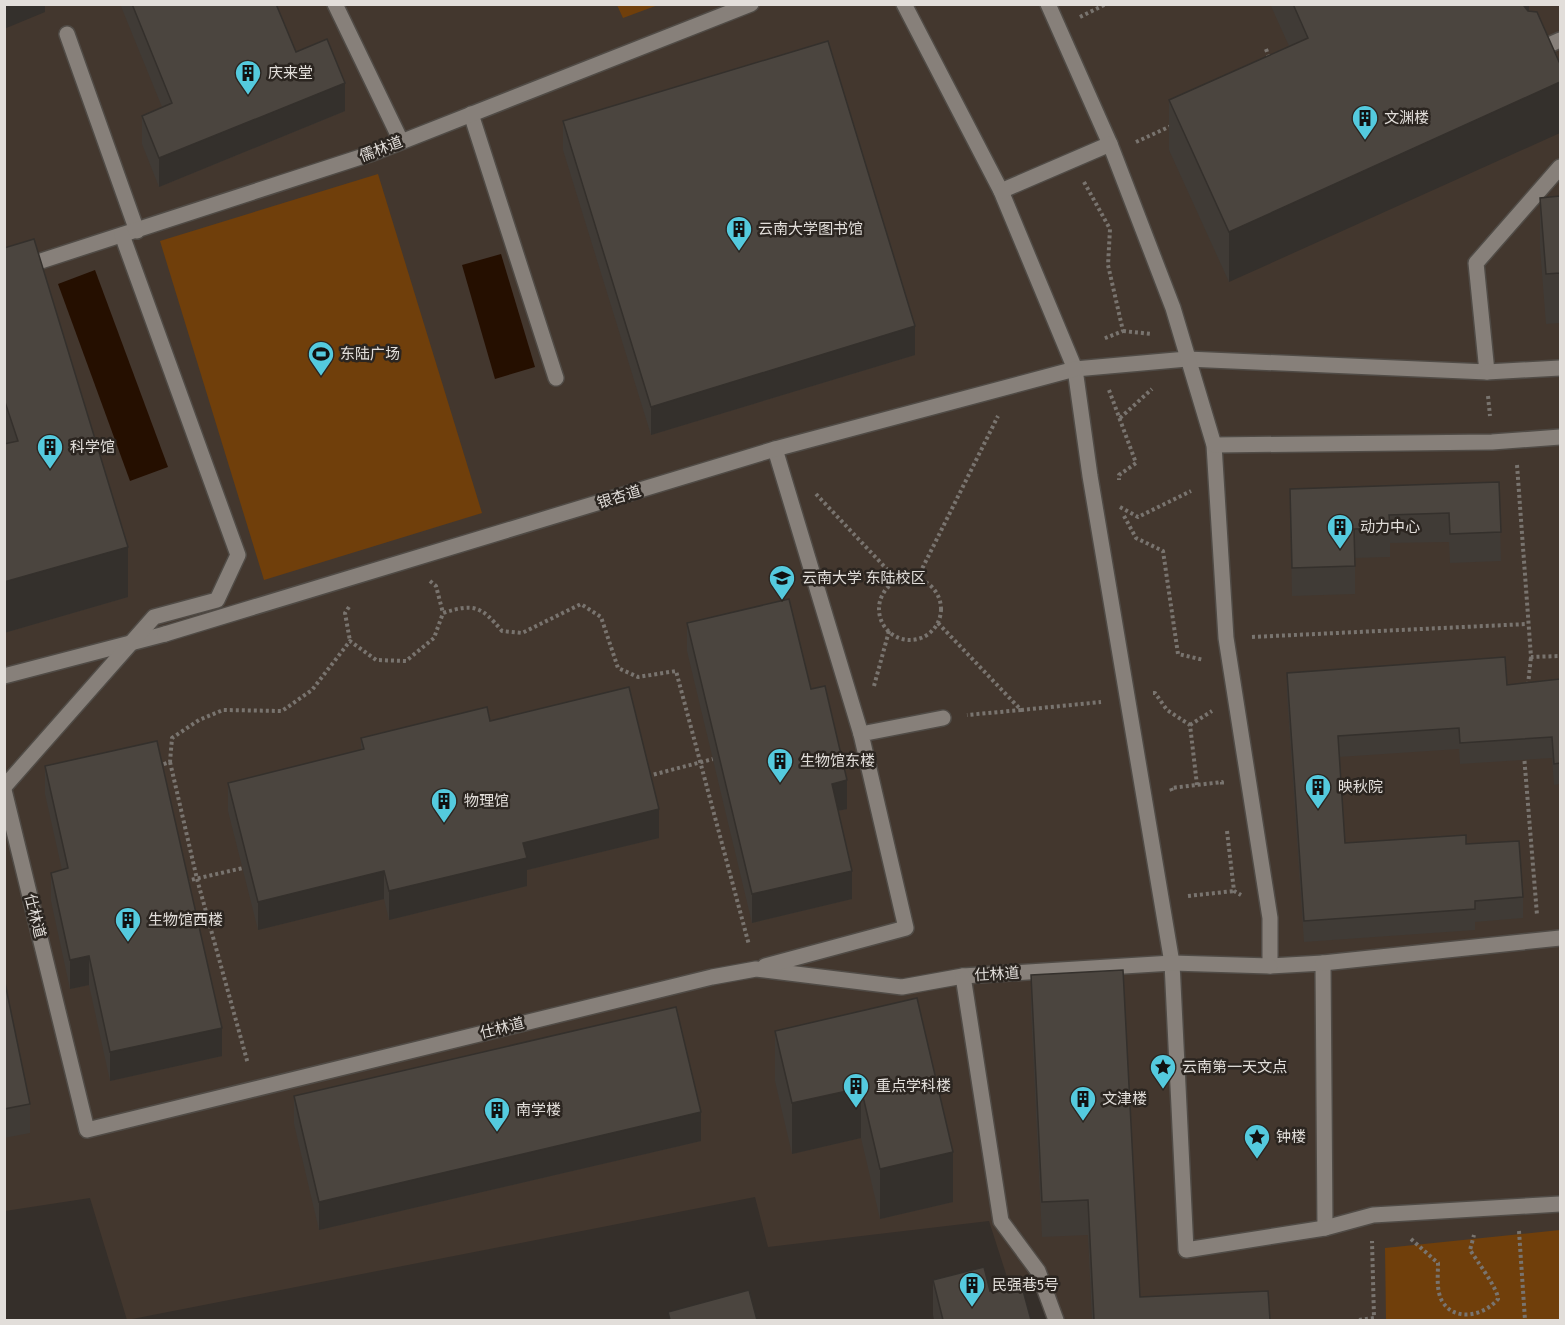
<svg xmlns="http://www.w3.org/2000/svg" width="1565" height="1325" font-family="'Fira Sans Condensed','Noto Sans SC',sans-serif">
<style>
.built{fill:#43372e}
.green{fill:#703f0b}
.water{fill:#250f00}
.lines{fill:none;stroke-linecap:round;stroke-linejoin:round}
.service-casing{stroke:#504b46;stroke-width:18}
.pedestrian-casing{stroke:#504b46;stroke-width:18}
.path{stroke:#79746f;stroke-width:4;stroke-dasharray:3 3;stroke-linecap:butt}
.service{stroke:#87807a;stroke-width:15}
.pedestrian{stroke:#87807a;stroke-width:15}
.path-bridge{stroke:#79746f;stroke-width:4;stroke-dasharray:3 3;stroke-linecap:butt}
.wall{fill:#403b36}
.shaded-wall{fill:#34302c}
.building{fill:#4b453f;stroke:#34302c;stroke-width:1.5}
.labels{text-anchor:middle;stroke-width:5;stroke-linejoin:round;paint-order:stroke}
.poi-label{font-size:15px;fill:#e2deda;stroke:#2b2520;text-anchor:start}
.street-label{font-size:15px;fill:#e2deda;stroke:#2b2520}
</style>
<rect width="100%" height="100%" fill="#352f2a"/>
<path class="built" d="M5,5H1560V1320H1053L1047,1304L1030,1285L1007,1277L989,1221L768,1247L755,1197L127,1320L90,1198L5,1211Z"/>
<g class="green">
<path d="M617,5H658L623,18Z"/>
<path d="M378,174L482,513L264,580L160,241Z"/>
<path d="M1560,1230V1320H1386L1385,1248Z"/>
</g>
<g class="water">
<path d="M501,254L535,367L495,379L462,265Z"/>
<path d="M95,270L168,467L130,481L58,284Z"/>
</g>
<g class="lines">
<g class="service-casing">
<g id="service">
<path d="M335,4L401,141"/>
<path d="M904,4L1001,191L1075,369L1187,359L1487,372L1476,263L1560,167"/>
<path d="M1048,4L1110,144L1173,308L1214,445L1226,638L1270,918V966L1323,963L1325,1228"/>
<path d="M67,34L137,231"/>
<path d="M1533,52L1560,40"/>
<path d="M471,114L556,378"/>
<path d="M1001,191L1110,144"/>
<path d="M4,273L373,153L751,4"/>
<path d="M1075,369L1090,476L1172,963L1186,1250L1325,1228L1373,1215L1560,1204"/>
<path d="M1487,372L1560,368"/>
<path d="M1214,445L1492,442L1560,437"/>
<path d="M775,449L861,734"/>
<path d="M4,676L165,634"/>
<path d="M4,787L154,617L217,600L238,555L122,235"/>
<path d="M4,790L87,1130L712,977L756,969L902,987L963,976L1172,963L1270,966"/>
<path d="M1323,963L1560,938"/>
<path d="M765,966L906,928L861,734L943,718"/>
<path d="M963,976L1001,1221L1038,1271L1056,1320"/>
</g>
</g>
<g class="pedestrian-casing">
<path id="pedestrian" d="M165,634L775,449L1075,369"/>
</g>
<g class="path">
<path d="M1080,17L1106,4"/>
<path d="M1266,49L1270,60"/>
<path d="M1136,142L1173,125"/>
<path d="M1084,182L1110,229L1108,265L1123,331L1103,339"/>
<path d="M1123,331L1152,334"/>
<path d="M1109,390L1136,463L1119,475V480"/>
<path d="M1488,396L1490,416"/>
<path d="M1120,418L1152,389"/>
<path d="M1517,465L1531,657L1560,656"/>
<path d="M816,494L898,581"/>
<path d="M1120,507L1138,517L1191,491"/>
<path d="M1124,516L1136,538L1163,551L1178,654L1204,660"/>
<circle cx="910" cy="609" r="31"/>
<path d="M917,579L998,416"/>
<path d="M430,581L436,586L443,613"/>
<path d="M349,607L345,613L350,641"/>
<path d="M938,623L1021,710L967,715"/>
<path d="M1252,637L1527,624"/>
<path d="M1528,685L1531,657"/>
<path d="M874,686L889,631"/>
<path d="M1153,693H1155L1167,710L1190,725L1197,785"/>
<path d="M1021,710L1101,702"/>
<path d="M1190,725L1212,711"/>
<path d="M1524,755L1537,915"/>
<path d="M170,762L197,879L248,1064"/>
<path d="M158,766L170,762L172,738L199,720L223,710L282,711L312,690L350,641L376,660L406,661L434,638L443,613C474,603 481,606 502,631L522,633L581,604L601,617L618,668L638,677L676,671L749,945"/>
<path d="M1172,791L1171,788L1222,782V785"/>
<path d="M1227,831L1234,891L1241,895"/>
<path d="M1188,896L1234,891"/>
<path d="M1519,1231L1525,1320"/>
<path d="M1411,1239L1438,1263C1438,1275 1436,1290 1442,1301C1455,1323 1485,1315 1498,1299C1498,1289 1477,1261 1470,1250L1474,1235"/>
<path d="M1359,1320L1374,1318L1372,1241"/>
</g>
<use href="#service" class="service"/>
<use href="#pedestrian" class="pedestrian"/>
<g class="path-bridge">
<path d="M648,776L713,759"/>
<path d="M186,881L243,868"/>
</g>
</g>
<g class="wall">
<path d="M120,4H276L296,52L345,111L159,187L142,144V116L162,107Z"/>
<path d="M1270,4H1529L1229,282L1169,150V100L1289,46Z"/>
<path d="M563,121L915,355L651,435L563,150Z"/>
<path d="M1560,196V323L1546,324L1540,248V198Z"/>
<path d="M4,248L128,597L4,633Z"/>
<path d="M1499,482L1501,561L1450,563L1449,542L1390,543V557L1355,558V594L1292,596L1290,489Z"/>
<path d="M687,623L811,689L847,809L838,811L852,899L752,923L687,651Z"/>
<path d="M1287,673L1507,685L1560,679V784L1554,785L1552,758L1460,764L1459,749L1339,757L1345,843L1466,844L1523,897V918L1475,922V930L1304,942L1287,694Z"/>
<path d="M490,721L659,838L527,870V886L389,920L384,899L258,930L228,811V783L361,750V738Z"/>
<path d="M45,766L222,1056L110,1081L89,985L70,989L51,901V873L62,870L45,794Z"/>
<path d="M1031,975L1140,1297L1270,1320H1092L1088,1235L1042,1237L1031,1010Z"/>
<path d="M4,978L30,1104V1133L4,1138Z"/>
<path d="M917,998L953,1202L880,1219L861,1138L792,1154L775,1081V1031Z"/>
<path d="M294,1096L701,1141L319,1230L294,1124Z"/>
<path d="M933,1280L990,1291L1031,1320H934L933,1315Z"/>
</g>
<g class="shaded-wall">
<path d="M4,4H45V12L4,29Z"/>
<path d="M1524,4H1529V44Z"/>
<path d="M1560,82V133L1229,282V232Z"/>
<path d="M345,83V111L159,187V158Z"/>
<path d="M915,326V355L651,435V407Z"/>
<path d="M128,547V597L4,633V582Z"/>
<path d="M847,780V809L832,812V784Z"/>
<path d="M659,809V838L527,870V886L389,920V891L523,843Z"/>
<path d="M384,871V899L258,930V902Z"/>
<path d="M852,871V899L752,923V894Z"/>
<path d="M89,956V985L70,989V960Z"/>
<path d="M222,1028V1056L110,1081V1052Z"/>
<path d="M861,1088V1138L792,1154V1103Z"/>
<path d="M701,1112V1141L319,1230V1202Z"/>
<path d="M953,1152V1202L880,1219V1169Z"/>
</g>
<g class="building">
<path d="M132,4H276L296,52L327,39L345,83L159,158L142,116L172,103Z"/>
<path d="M1293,4H1524V6L1528,11L1537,12L1560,64V82L1229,232L1169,100L1308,38Z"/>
<path d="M828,41L915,326L651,407L563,121Z"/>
<path d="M1560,196V273L1546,274L1540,198Z"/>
<path d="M34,239L128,547L4,582V444L18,441L4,399V248Z"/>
<path d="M1499,482L1501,532L1450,534L1449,513L1389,515L1390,528L1354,529L1355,566L1292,568L1290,489Z"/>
<path d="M789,599L811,689L825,686L847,780L832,784L852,871L752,894L687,623Z"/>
<path d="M1505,657L1507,685L1560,679V763L1554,764L1552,737L1460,743L1459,728L1338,736L1345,843L1466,835V844L1519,841L1523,897L1475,901V909L1304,921L1287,673Z"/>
<path d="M629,687L659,809L523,843L527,858L389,891L384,871L258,902L228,783L364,749L361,738L487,707L490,721Z"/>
<path d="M157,741L222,1028L110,1052L89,956L70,960L51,873L68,868L45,766Z"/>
<path d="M1123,970L1140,1297L1268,1291L1270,1320H1094L1088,1200L1042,1202L1031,975Z"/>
<path d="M4,978L30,1104L4,1109Z"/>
<path d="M917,998L953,1152L880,1169L861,1088L792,1103L775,1031Z"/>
<path d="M676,1007L701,1112L319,1202L294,1096Z"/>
<path d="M984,1267L990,1291L1021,1283L1031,1320H943L933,1280Z"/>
<path d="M749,1290L757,1320H670L668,1312Z"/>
</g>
<defs>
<g id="building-pin" transform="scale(1.35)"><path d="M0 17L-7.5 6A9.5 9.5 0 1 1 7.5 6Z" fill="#54cade" stroke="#2b2520"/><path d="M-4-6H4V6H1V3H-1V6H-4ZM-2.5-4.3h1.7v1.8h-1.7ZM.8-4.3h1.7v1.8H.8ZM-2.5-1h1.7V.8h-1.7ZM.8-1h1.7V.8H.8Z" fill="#111"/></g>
<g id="stadium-pin" transform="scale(1.35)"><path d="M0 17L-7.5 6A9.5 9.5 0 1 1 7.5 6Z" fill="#54cade" stroke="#2b2520"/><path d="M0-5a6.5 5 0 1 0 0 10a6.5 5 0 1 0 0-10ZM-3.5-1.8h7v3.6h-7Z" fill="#111"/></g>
<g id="university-pin" transform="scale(1.35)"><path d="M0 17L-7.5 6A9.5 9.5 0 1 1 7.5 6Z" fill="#54cade" stroke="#2b2520"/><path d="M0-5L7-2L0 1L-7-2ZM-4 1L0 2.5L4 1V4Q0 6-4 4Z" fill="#111"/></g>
<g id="sight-pin" transform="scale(1.35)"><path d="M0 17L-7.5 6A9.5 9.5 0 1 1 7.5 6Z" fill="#54cade" stroke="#2b2520"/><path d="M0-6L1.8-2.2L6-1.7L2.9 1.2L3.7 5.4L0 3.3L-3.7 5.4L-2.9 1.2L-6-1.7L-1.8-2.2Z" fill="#111"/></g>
</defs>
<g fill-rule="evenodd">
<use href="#building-pin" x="248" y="73"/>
<use href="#building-pin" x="1365" y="118"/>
<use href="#building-pin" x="739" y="229"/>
<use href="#stadium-pin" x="321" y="354"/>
<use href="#building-pin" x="50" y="447"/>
<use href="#building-pin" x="1340" y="527"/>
<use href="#university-pin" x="782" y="578"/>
<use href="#building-pin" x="780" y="761"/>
<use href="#building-pin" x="1318" y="787"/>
<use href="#building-pin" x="444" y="801"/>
<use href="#building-pin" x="128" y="920"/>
<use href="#sight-pin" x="1163" y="1067"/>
<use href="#building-pin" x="856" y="1086"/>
<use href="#building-pin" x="1083" y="1099"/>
<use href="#building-pin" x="497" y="1110"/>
<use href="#sight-pin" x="1257" y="1137"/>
<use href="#building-pin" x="972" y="1285"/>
</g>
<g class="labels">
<g class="poi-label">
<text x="268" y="78">庆来堂</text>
<text x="1384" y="123">文渊楼</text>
<text x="758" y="234">云南大学图书馆</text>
<text x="340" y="359">东陆广场</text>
<text x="70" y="452">科学馆</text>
<text x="1360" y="532">动力中心</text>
<text x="802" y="583">云南大学 东陆校区</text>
<text x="800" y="766">生物馆东楼</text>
<text x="1338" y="792">映秋院</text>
<text x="464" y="806">物理馆</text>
<text x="148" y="925">生物馆西楼</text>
<text x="1182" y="1072">云南第一天文点</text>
<text x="876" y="1091">重点学科楼</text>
<text x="1102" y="1104">文津楼</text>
<text x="516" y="1115">南学楼</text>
<text x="1276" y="1142">钟楼</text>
<text x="992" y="1290">民强巷5号</text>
</g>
<g class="street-label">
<text transform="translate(381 149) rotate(-21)" y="5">儒林道</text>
<text transform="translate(619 497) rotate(-17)" y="5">银杏道</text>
<text transform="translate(35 916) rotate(76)" y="5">仕林道</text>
<text transform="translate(997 974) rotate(-3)" y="5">仕林道</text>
<text transform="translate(502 1028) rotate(-14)" y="5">仕林道</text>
</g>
</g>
<rect width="1565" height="1325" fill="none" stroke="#e2deda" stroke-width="12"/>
</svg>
